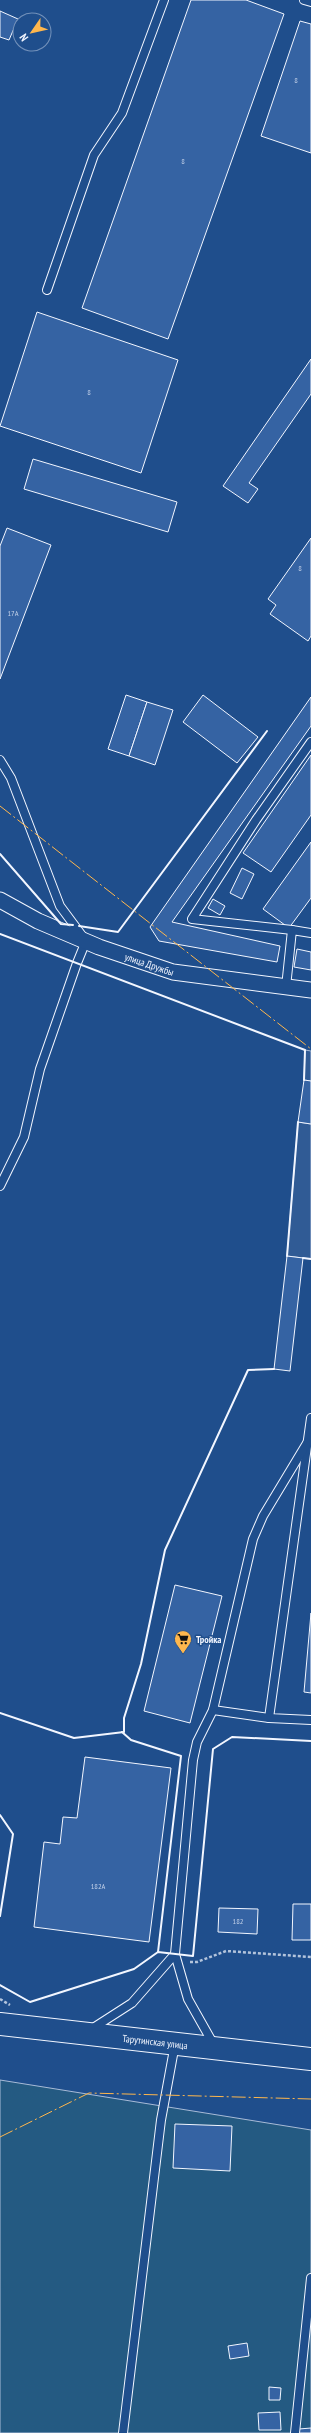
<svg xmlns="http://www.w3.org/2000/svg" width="311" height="2433" font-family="'PT Sans Narrow',sans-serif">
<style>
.green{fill:#245a82;stroke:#a8bbd7}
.parking{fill:#305b95;stroke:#a8bbd7}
.building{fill:#3563a3;stroke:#f2f6ff}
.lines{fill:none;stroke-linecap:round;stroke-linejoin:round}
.service-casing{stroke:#f2f6ff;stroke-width:10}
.minor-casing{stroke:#f2f6ff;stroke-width:17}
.primary-casing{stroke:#f2f6ff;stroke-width:24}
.path{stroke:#b3c4dc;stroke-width:2.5;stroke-dasharray:3 2;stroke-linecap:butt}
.service{stroke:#1f4e8c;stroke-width:8}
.minor{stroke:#1f4e8c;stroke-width:15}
.primary{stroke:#1f4e8c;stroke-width:22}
.wall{stroke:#f2f6ff;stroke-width:2}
.power{stroke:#ffb74d;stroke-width:1;stroke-dasharray:14 3 2 3;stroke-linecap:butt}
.labels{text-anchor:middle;stroke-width:3;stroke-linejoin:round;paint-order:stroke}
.number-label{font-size:8px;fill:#c3d1e8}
.street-label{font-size:10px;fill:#f2f6ff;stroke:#1f4e8c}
.poi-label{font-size:10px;font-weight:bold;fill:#f2f6ff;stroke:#1f4e8c;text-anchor:start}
</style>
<rect width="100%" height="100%" fill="#1f4e8c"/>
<path class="green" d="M0,2080L311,2130V2433H0Z"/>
<g class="parking">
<path d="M305,1050L311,1051V1081L304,1080Z"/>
<path d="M298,1122L311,1124V1259L287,1256Z"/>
</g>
<g class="building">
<path d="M191,0H246L284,14L168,339L82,308Z"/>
<path d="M0,11L18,19L9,40L0,37Z"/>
<path d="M300,21L311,24V153L261,136Z"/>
<path d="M37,312L178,360L141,473L0,426Z"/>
<path d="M311,359V394L249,483L258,489L248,503L223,486Z"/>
<path d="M33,459L177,502L168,532L24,489Z"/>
<path d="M7,528L51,545L0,679V546Z"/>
<path d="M311,538V636L308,641L270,614L276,605L268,599Z"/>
<path d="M126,695L147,702L129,756L108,749Z"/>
<path d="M203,695L258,737L237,763L183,722Z"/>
<path d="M311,697V726L172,922L280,946L277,962L159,941L150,927Z"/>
<path d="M147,702L173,710L155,765L129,756Z"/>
<path d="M311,755V815L271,872L243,853Z"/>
<path d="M311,842V898L289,928L263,909Z"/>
<path d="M242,868L254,874L242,899L230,893Z"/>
<path d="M213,899L225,906L220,915L208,908Z"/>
<path d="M297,949L311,952V970L294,967Z"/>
<path d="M304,1080L311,1081V1124L298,1122Z"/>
<path d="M287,1256L303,1258L290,1371L274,1369Z"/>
<path d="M175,1585L222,1596L190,1723L144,1711Z"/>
<path d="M311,1613V1693L304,1692Z"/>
<path d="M85,1757L171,1768L149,1942L34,1927L44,1842L60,1844L63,1817L77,1818Z"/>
<path d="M293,1904H311V1940H292Z"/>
<path d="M219,1908L258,1909L257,1934L218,1932Z"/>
<path d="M175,2124L232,2126L230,2171L173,2168Z"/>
<path d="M247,2343L249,2356L230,2359L228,2346Z"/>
<path d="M269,2387L281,2388L280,2400H269Z"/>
<path d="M280,2412L281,2430H259L258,2413Z"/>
<path d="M311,2428V2433H299V2429Z"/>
</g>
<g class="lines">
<g class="service-casing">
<g id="service">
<path d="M304,0L311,2"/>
<path d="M47,290L94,155L122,113L164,0"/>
<path d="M0,760L11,778L60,906L86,941L77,963L40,1069L24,1137L0,1186"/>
<path d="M292,930L192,919L256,820L311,742"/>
<path d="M286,987L292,930L311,933"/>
<path d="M311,1418L269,1718L311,1720"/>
<path d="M213,1710L269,1718"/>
<path d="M175,1954L188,1999L214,2045"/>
<path d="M90,2030L132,2003L175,1954L193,1760L197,1742L213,1710L253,1539L263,1516L307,1443"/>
<path d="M123,2433L161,2120L175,2044"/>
<path d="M295,2433L311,2278"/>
</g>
</g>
<g class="minor-casing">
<g id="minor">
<path id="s1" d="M0,900L38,921L99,947L173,972L311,990"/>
</g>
</g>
<g class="primary-casing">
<g id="primary">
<path id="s2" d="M0,2024L311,2059"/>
</g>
</g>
<g class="path">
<path d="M190,1962H197L226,1951L311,1957"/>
<path d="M0,1999L10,2005"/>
</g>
<use href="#service" class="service"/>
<use href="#minor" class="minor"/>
<use href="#primary" class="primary"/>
<g class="wall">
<path d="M0,854L61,924L73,925"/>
<path d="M79,926L118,932L267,731"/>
<path d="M0,934L305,1050L304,1080"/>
<path d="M287,1256L298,1122"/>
<path d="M303,1258L311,1259"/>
<path d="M0,1713L74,1738L124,1732V1718L141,1664L165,1550L248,1370L274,1369"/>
<path d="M122,1732L131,1740L181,1756L158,1952"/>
<path d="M0,1815L13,1834L0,1916"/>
<path d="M0,1985L30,2002L134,1969L158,1952L193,1956L213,1749L232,1737L311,1741"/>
</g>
<g class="power">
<path d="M0,806L311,1049"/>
<path d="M0,2137L89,2093L311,2099"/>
</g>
</g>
<defs>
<g id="supermarket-pin" transform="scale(0.9)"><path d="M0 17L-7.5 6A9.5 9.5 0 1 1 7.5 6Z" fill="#ffb74d" stroke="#1f4e8c"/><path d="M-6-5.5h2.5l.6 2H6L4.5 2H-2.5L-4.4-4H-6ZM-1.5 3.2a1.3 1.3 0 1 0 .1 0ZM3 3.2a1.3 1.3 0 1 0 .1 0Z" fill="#111"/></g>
</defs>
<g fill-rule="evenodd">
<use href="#supermarket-pin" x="183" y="1639"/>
</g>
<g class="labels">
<g class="number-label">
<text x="296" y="83">8</text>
<text x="183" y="164">8</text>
<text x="89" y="395">8</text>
<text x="300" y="571">8</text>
<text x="13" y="616">17А</text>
<text x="98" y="1889">182А</text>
<text x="238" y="1924">182</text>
</g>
<g class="street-label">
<text dy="4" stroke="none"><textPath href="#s1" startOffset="163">улица Дружбы</textPath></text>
<text dy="4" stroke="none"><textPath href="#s2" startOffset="156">Тарутинская улица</textPath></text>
</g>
<g class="poi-label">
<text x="196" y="1643">Тройка</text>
</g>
</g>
<g transform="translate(32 32) rotate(236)"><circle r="19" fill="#1f4e8c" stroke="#7391ba"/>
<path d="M0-3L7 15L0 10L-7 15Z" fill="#ffb74d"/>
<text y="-6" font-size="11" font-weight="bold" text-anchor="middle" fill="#f2f6ff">N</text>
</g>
</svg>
